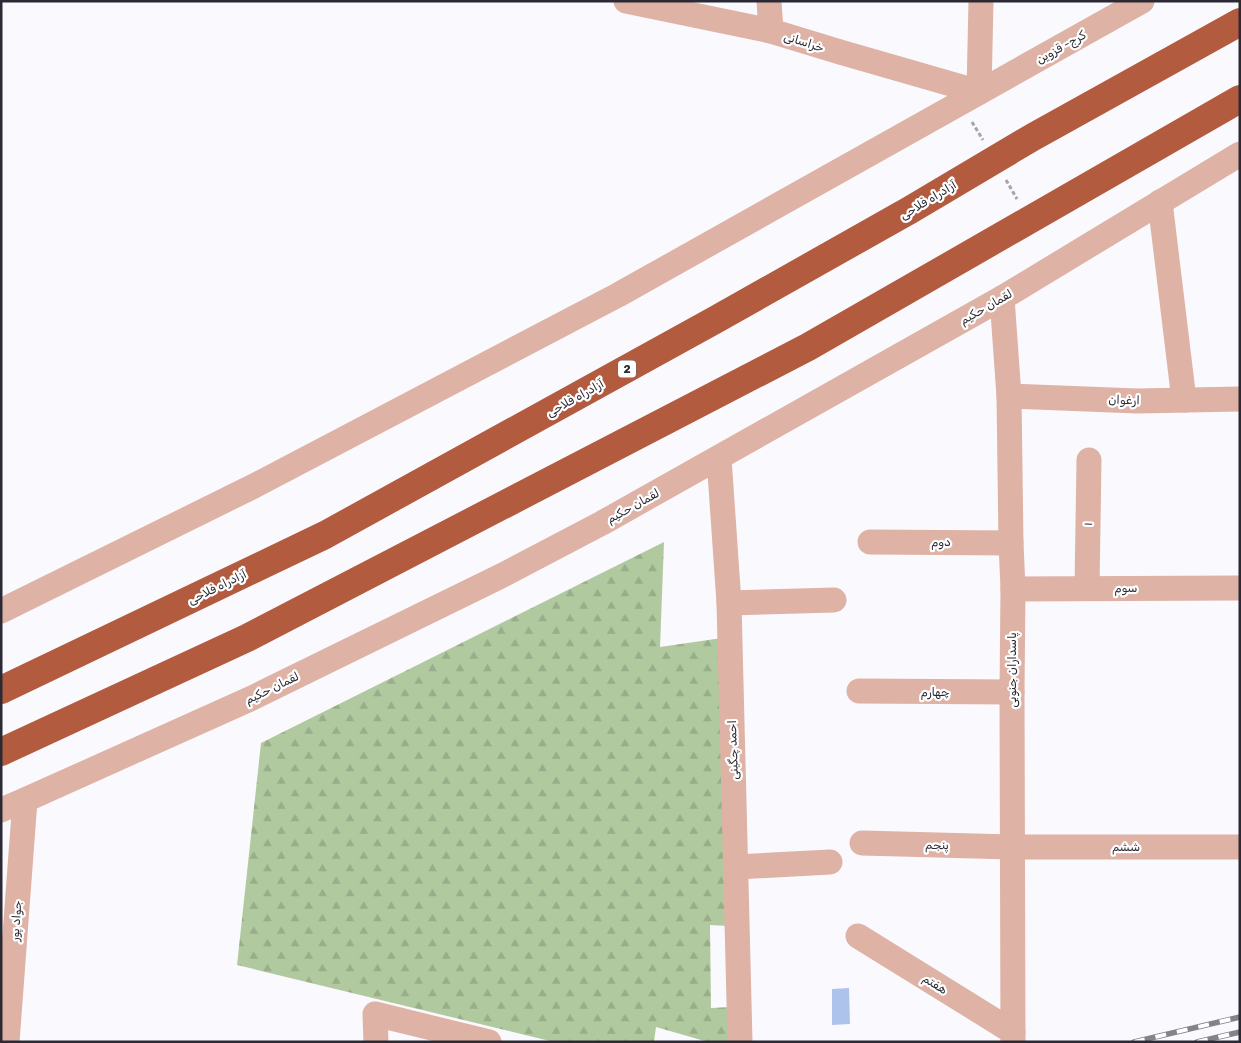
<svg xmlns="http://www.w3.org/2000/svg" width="1241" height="1043" font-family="Rubik,'Noto Naskh Arabic',sans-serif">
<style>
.forest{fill:url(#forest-firs)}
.water{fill:#aec3ec}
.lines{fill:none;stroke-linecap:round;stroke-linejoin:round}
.path{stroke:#a6a4ab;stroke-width:3;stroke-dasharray:4 2.5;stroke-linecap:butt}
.minor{stroke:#deb2a4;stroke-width:25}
.highway{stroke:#b35b3f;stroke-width:28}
.rail-casing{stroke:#84828a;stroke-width:5.5}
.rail{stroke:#fff;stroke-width:4;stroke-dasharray:11;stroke-linecap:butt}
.labels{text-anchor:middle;stroke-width:4.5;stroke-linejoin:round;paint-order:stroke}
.shield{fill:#fff;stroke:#6b6970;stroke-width:1}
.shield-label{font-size:11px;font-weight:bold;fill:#2b2933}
.street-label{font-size:12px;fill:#2b2933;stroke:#fff}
</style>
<defs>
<pattern id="forest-firs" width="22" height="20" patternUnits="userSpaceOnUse" patternTransform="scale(1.25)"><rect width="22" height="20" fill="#b1c99f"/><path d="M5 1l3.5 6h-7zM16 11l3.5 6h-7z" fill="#98ad89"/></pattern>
</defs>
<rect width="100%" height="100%" fill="#faf9fe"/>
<path class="forest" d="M664,542L660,647L722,638L728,926L710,925L711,1008L730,1007V1042H708L656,1027L654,1042H554L237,965L261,743Z"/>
<path class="water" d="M849,988L850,1024L832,1025V989Z"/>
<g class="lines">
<g class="path">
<path d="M972,122L983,140"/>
<path d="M1006,180L1017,199"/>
</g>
<g class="minor">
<path d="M626,1L771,31L840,52L979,92"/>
<path d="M769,1L771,31"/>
<path d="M979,92L981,1"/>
<path d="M1160,202L1184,400"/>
<path d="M1002,298L1009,396L1011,543L1013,589L1012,692L1013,1042"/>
<path d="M1009,396L1137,401L1240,399"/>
<path d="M719,458L729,603L740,1042"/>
<path d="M870,542L1011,543"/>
<path d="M1087,588L1089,460"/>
<path d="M1013,589L1240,588"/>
<path d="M729,603L834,600"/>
<path d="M1,611L254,486L618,295L1142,1"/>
<path d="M859,691L1012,692"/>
<path d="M1,810L25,800L250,699L503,575L602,523L1002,298L1240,154"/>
<path d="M862,843L1012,847H1240"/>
<path d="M736,867L830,862"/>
<path d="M858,936L1013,1032"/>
<path d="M7,1042L25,800"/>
<path d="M376,1042L375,1014L489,1042"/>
</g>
<g class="highway">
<path d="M1,690L325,535L715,320L910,210L1033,137L1240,22"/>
<path d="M1,752L247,638L808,347L1240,99"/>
</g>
<g class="rail-casing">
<g id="rail">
<path d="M1134,1042L1240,1017"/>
<path d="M1197,1042L1240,1032"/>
</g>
</g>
<use href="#rail" class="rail"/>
</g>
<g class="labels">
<rect class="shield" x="618" y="360.5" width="18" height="17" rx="4"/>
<g class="shield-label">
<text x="627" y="373">2</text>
</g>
<g class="street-label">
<text transform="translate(804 42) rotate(17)" y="4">خراسانی</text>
<text transform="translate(1061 47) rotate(-29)" y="4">کرج- قزوین</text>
<text transform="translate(928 200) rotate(-31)" y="4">آزادراه فلاحی</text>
<text transform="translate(986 307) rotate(-30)" y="4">لقمان حکیم</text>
<text transform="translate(575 398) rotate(-29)" y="4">آزادراه فلاحی</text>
<text transform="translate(1124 400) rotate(1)" y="4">ارغوان</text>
<text transform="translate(633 506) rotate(-29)" y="4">لقمان حکیم</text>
<text transform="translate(1088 524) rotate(-89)" y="4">۱</text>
<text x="941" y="546">دوم</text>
<text transform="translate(217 587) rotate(-26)" y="4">آزادراه فلاحی</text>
<text x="1126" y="592">سوم</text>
<text transform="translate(1012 670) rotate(-90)" y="4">پاسداران جنوبی</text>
<text transform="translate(272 688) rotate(-26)" y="4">لقمان حکیم</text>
<text x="935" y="696">چهارم</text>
<text transform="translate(733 750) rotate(-92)" y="4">احمد چگینی</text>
<text transform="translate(937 845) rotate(1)" y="4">پنجم</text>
<text x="1126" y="851">ششم</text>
<text transform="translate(16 921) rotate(-86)" y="4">جواد پور</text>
<text transform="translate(935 984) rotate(32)" y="4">هفتم</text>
</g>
</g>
<rect width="1241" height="1043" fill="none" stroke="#2b2933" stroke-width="5"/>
</svg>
